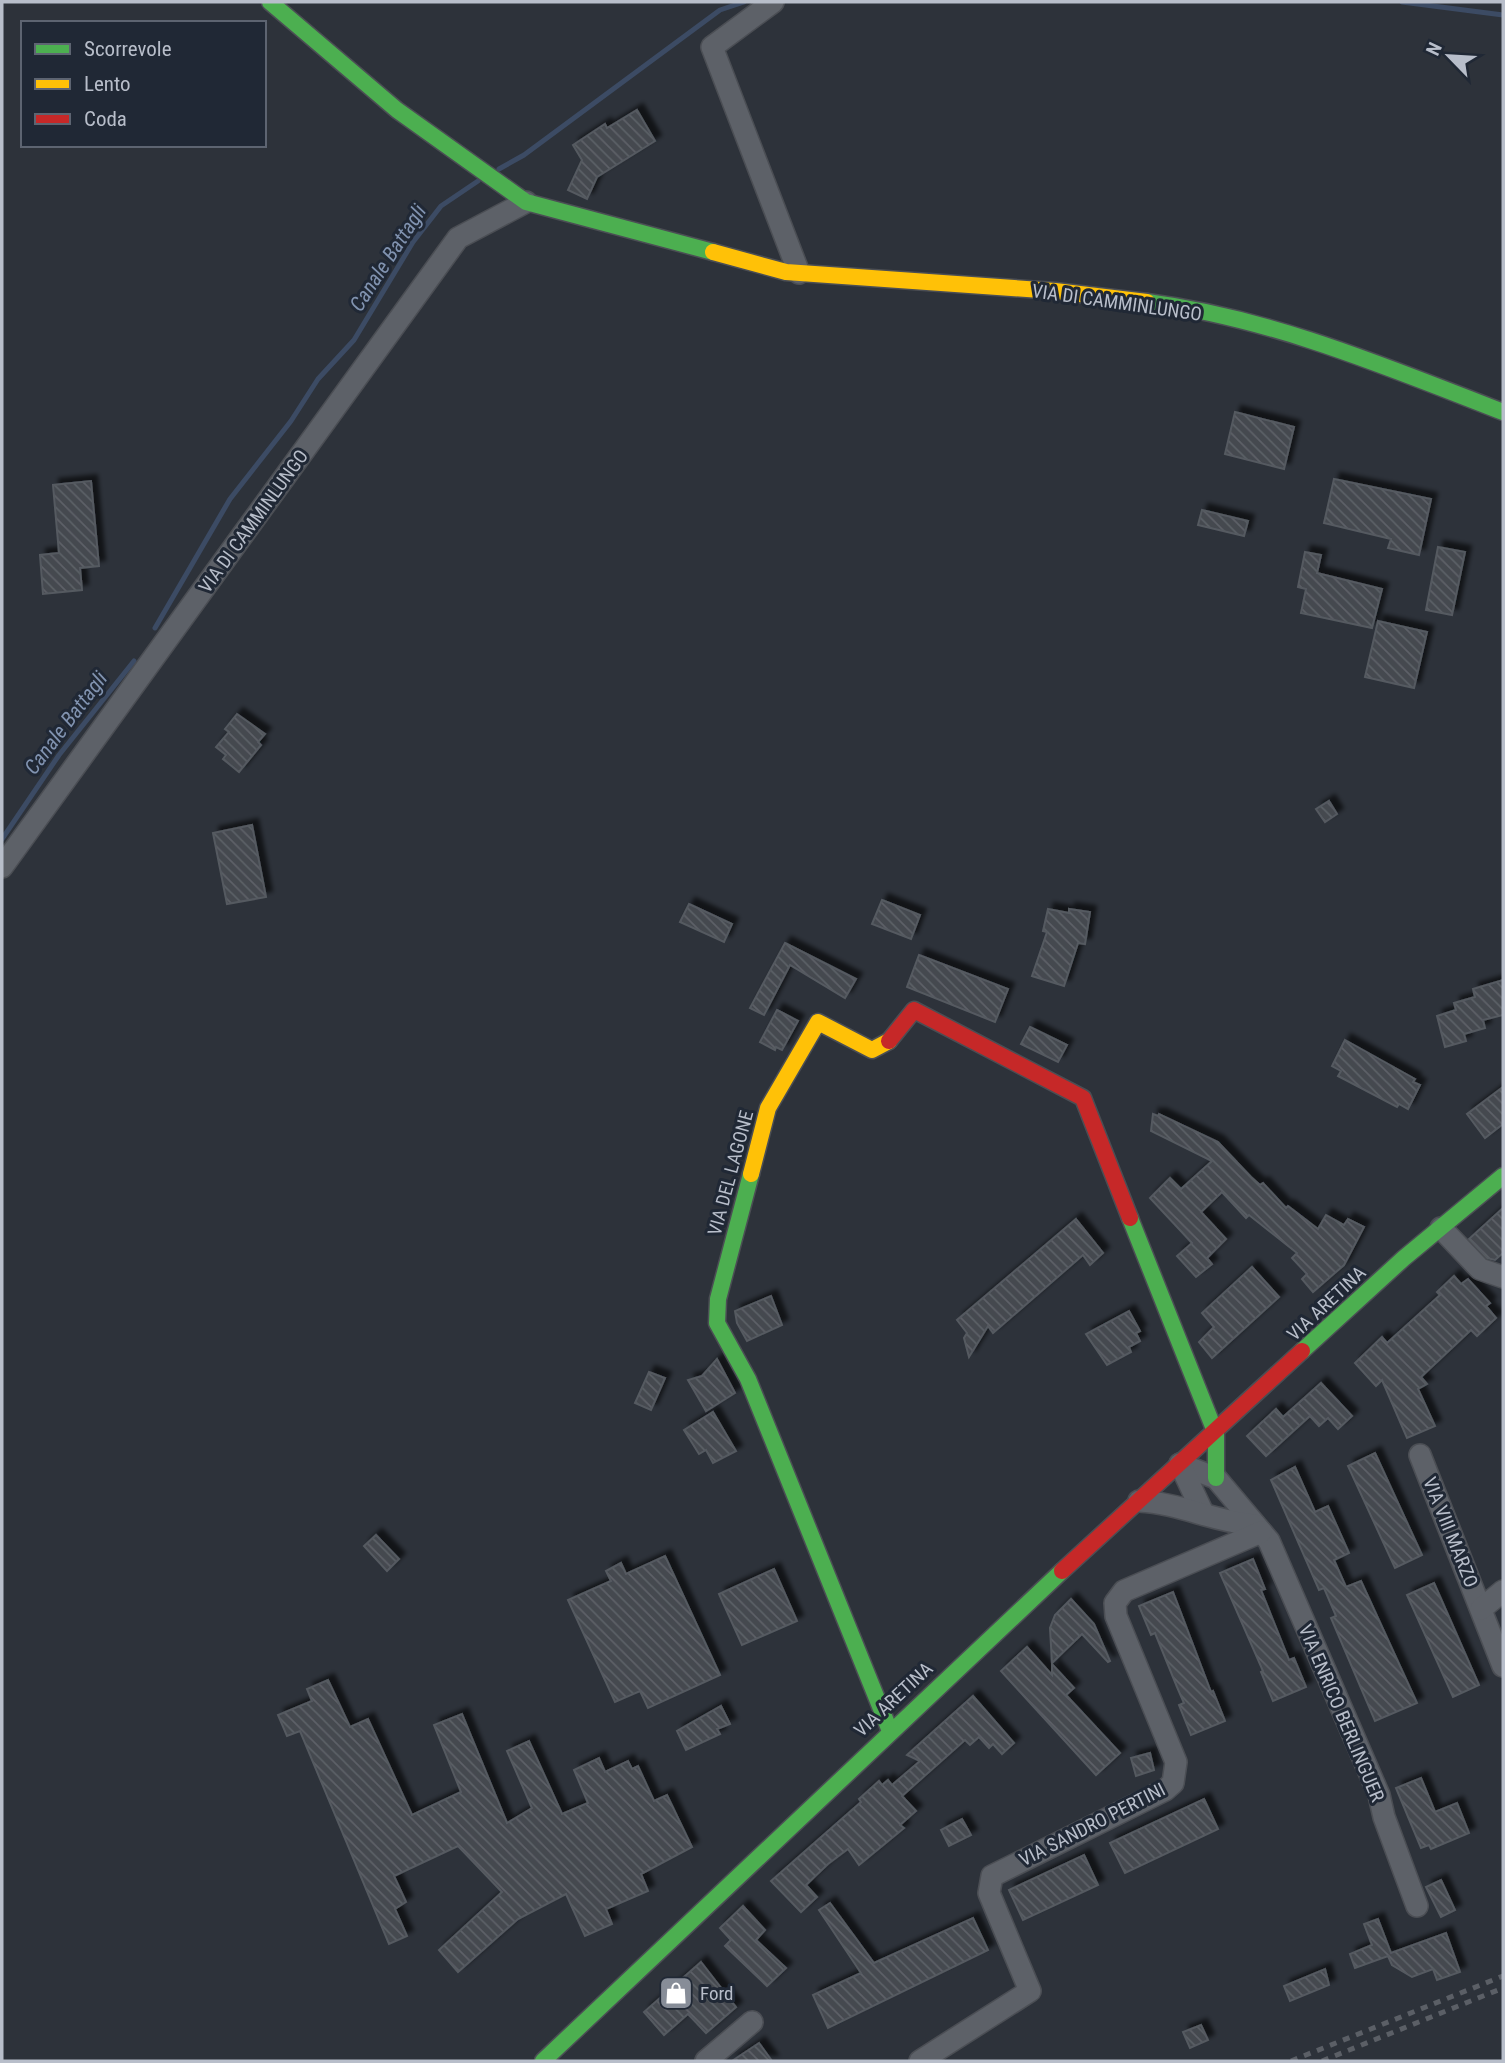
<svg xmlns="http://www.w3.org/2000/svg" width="1505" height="2063" font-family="'Roboto Condensed',sans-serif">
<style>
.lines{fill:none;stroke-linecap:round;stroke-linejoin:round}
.stream{stroke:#3c4b64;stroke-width:5}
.building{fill:url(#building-back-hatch);stroke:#555a61;stroke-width:2;filter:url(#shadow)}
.street-casing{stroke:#4b4e54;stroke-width:24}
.fast-casing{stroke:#4b4e54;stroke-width:19}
.slow-casing{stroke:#4b4e54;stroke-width:19}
.jam-casing{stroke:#4b4e54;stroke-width:19}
.street{stroke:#5d6168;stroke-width:21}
.fast{stroke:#4caf50;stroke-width:16}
.slow{stroke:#ffc107;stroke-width:16}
.jam{stroke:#c62828;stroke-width:16}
.rail{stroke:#5b5f66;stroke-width:5;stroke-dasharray:7 7;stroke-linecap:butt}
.labels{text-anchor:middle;stroke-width:6;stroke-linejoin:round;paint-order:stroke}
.street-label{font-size:19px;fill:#b8beca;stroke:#202835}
.poi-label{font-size:19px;fill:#b8beca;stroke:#202835;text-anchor:start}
.water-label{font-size:21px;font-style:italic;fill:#8193b0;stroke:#202835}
</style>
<defs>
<pattern id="building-back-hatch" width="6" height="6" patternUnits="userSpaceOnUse" patternTransform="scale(1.75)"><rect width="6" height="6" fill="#44484f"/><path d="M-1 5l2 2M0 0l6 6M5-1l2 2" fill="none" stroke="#5d6167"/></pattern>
<filter id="shadow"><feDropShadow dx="6" dy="-6" stdDeviation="2" flood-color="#0009"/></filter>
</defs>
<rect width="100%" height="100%" fill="#2d323a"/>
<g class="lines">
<g class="stream">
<path d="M1402,2L1503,15"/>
<path d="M499,169L524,155L720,10L744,2"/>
<path d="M155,628L230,499L291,421L318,379L354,340L413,242L441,206L478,181"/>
<path d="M2,839L59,755L134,661"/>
</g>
</g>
<g class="building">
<path d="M637,110L655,141L597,177L587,199L568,190L582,160L573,145L605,124L607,128Z"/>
<path d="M1235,412L1294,427L1284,469L1225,454Z"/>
<path d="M1334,479L1431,499L1419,555L1388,548L1391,539L1324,523Z"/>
<path d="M91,481L99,566L80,568L82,590L43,594L40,555L59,553L53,485Z"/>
<path d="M1202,510L1248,521L1244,536L1198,525Z"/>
<path d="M1438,547L1465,552L1452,615L1426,610Z"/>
<path d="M1305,552L1321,555L1317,573L1382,589L1372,628L1301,613L1306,589L1298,587Z"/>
<path d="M1378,621L1427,632L1414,688L1365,677Z"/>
<path d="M237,714L265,734L258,742L261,745L239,772L223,759L226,755L216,747L229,732L225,729Z"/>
<path d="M1329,801L1337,814L1325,822L1316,809Z"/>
<path d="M252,825L266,897L227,904L213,833Z"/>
<path d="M882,900L920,915L911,939L872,924Z"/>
<path d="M689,904L732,924L724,942L680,922Z"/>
<path d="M1048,909L1069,913V909L1090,912L1085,944L1078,943L1064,986L1032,976L1047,932L1043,931Z"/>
<path d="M785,943L856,979L845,998L790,965L764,1015L750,1008Z"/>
<path d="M919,955L1008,989L995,1022L907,987Z"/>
<path d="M1503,980V1015L1483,1020L1485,1028L1464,1034L1466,1041L1445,1047L1437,1016L1456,1010L1454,1003L1475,997L1473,989Z"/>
<path d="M777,1010L798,1021L782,1050L776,1047L775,1050L760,1042Z"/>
<path d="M1030,1027L1067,1045L1058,1062L1021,1044Z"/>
<path d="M1345,1040L1415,1079L1413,1082L1420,1085L1408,1109L1399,1104L1397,1107L1338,1076L1341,1071L1332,1066Z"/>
<path d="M1503,1087V1124L1485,1138L1467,1114Z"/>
<path d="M1153,1114L1158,1116L1159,1114L1218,1142L1251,1177L1260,1185L1263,1183L1286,1208L1288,1206L1318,1229L1326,1215L1344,1225L1348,1219L1364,1227L1344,1265L1313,1292L1302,1279L1307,1274L1292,1258L1297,1253L1249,1215L1246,1218L1222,1192L1201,1212L1226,1239L1207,1258L1212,1264L1196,1277L1177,1256L1192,1243L1150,1198L1170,1178L1181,1189L1212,1161L1151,1131Z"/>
<path d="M1503,1208V1253L1495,1260L1487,1258L1469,1239Z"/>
<path d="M1076,1219L1103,1253L1090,1265L1083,1255L993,1333L988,1326L969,1357L964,1338L967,1333L957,1320Z"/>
<path d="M1252,1267L1279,1297L1212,1358L1199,1342L1214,1327L1202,1313Z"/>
<path d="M1454,1276L1461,1284L1468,1279L1490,1303L1486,1306L1496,1318L1477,1336L1471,1330L1421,1377L1427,1384L1418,1389L1435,1426L1407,1438L1382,1380L1376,1386L1355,1363L1382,1337L1387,1343L1440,1295L1437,1292Z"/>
<path d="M771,1296L782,1325L747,1341L737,1323L735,1311Z"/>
<path d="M1129,1311L1140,1331L1136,1333L1140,1341L1129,1347L1131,1352L1107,1365L1086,1334Z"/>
<path d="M717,1359L735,1393L706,1411L688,1380L702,1376Z"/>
<path d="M649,1372L665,1378L651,1410L635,1403Z"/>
<path d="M1321,1383L1352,1416L1338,1429L1328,1418L1319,1426L1310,1416L1266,1456L1247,1436L1276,1409L1283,1417Z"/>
<path d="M713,1412L736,1451L713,1463L706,1450L699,1454L684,1430Z"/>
<path d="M1375,1453L1422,1555L1395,1568L1348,1466Z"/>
<path d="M1295,1467L1315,1512L1328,1506L1349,1553L1334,1560L1346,1587L1361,1581L1417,1703L1375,1721L1331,1618L1336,1616L1324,1588L1319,1590L1271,1480Z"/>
<path d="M376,1535L399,1559L387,1571L364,1546Z"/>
<path d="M665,1556L720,1675L648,1708L640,1691L615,1702L568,1600L611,1581L606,1571L621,1563L626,1574Z"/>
<path d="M1253,1559L1265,1589L1261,1590L1289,1660L1294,1658L1306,1687L1273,1701L1261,1672L1263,1671L1220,1573Z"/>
<path d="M774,1569L797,1621L742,1645L719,1594Z"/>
<path d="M1434,1583L1479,1685L1453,1697L1407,1595Z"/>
<path d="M1173,1592L1211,1692L1213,1691L1225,1721L1191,1735L1179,1705L1184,1703L1177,1687L1155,1633L1151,1635L1139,1606Z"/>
<path d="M1071,1599L1094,1624L1110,1661L1108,1662L1082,1634L1052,1663L1050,1628L1055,1615Z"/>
<path d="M1027,1647L1052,1675V1664L1074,1688L1066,1695L1120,1753L1096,1775L1001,1671Z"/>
<path d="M328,1680L350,1727L368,1719L412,1815L461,1792L434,1725L462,1714L507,1823L532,1808L507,1751L529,1741L562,1814L588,1803L574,1770L599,1758L605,1772L628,1761L632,1769L638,1766L654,1801L667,1795L692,1847L641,1874L648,1891L606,1909L612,1924L585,1936L566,1894L518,1919L458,1972L439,1950L502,1892L458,1846L394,1876L406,1902L395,1909L407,1936L389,1944L300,1731L287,1736L278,1715L312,1701L307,1689Z"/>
<path d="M973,1696L1014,1743L1002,1754L993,1744L989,1748L979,1737L970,1745L965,1740L902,1796L916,1811L900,1825L904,1828L859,1865L848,1849L828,1864L806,1885L817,1897L801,1912L771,1881L861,1802L859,1799L879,1781L882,1785L888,1780L892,1785L920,1761L907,1755Z"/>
<path d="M721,1706L730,1724L717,1729L720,1734L686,1750L677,1731Z"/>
<path d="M1150,1753L1154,1770L1136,1776L1131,1758Z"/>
<path d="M1421,1778L1435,1812L1457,1803L1469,1833L1431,1849L1429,1845L1421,1848L1396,1788Z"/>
<path d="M1204,1799L1218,1829L1125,1873L1110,1843Z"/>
<path d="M962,1819L971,1835L949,1846L941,1830Z"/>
<path d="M1084,1855L1098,1885L1023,1920L1009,1890Z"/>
<path d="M1441,1880L1455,1910L1441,1917L1426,1887Z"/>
<path d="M830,1903L874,1963L973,1918L988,1950L828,2028L813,1995L861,1973L819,1910Z"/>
<path d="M743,1906L765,1930L756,1940L786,1968L767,1986L725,1946L731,1940L720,1928Z"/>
<path d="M1378,1919L1391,1953L1446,1933L1460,1972L1437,1980L1433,1969L1412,1977L1392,1965L1388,1956L1355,1968L1350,1954L1372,1945L1364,1924Z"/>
<path d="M701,1962L736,2007L706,2033L688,2014L664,2035L644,2012Z"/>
<path d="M1325,1969L1329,1985L1290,2001L1284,1986Z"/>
<path d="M1201,2025L1208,2040L1190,2048L1183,2032Z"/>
<path d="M759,2043L772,2061H732Z"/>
</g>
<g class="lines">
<g class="street-casing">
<g id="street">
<path d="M773,2L712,47L799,273"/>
<path d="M2,867L458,238L526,202"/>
<path d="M1441,1228L1480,1269L1503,1277"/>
<path d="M1420,1455L1503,1666"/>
<path d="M1180,1464L1216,1478L1269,1541L1379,1795L1384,1817L1417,1906"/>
<path d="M1180,1464L1203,1513"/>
<path d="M1139,1501C1179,1503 1215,1522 1255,1525"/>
<path d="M1481,1609L1503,1591"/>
<path d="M706,2061L752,2022"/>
<path d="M920,2061L1030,1991L989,1893L992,1876L1165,1790L1173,1783L1176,1762L1116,1616L1115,1603L1124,1591L1261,1532"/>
</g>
</g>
<g class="fast-casing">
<g id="fast">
<path d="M270,2L397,110L526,202L713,252"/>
<path d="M1147,302C1271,318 1387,367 1503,412"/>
<path d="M751,1174L718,1299L717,1323L748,1379L890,1731"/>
<path d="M1130,1218L1216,1434V1478"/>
<path d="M1302,1351L1404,1258L1503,1176"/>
<path d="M543,2061L1062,1571"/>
</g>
</g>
<g class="slow-casing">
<g id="slow">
<path d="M713,252L786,272L1055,291L1147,302"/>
<path d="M751,1174L768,1108L818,1022L872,1050L889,1041"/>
</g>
</g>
<g class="jam-casing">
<g id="jam">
<path d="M889,1041L914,1010L1083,1098L1130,1218"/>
<path d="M1062,1571L1302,1351"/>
</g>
</g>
<use href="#street" class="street"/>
<use href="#fast" class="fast"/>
<use href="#slow" class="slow"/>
<use href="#jam" class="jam"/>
<g class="rail">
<path d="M1291,2061L1503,1976"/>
<path d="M1322,2061L1503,1988"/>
</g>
</g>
<defs>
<g id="shop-square" transform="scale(1.75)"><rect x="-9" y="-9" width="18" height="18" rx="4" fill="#878d98" stroke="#202835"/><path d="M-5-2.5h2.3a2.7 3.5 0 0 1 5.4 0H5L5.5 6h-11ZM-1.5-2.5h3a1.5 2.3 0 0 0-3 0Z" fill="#fff"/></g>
</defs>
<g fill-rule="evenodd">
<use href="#shop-square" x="676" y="1993"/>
</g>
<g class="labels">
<g class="street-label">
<text transform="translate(1117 302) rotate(8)" y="7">VIA DI CAMMINLUNGO</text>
<text transform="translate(253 521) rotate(-54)" y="7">VIA DI CAMMINLUNGO</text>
<text transform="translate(730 1173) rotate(-75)" y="7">VIA DEL LAGONE</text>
<text transform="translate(1326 1303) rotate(-43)" y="7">VIA ARETINA</text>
<text transform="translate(1451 1532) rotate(68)" y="7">VIA VIII MARZO</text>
<text transform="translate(893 1699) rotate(-43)" y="7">VIA ARETINA</text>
<text transform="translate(1342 1713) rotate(67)" y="7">VIA ENRICO BERLINGUER</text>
<text transform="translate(1092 1824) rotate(-27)" y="7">VIA SANDRO PERTINI</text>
</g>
<g class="poi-label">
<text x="700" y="2000">Ford</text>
</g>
<g class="water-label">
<text transform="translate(388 258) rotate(-57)" y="7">Canale Battagli</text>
<text transform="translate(66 723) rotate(-53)" y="7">Canale Battagli</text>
</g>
</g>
<rect width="1505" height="2063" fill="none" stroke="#b8beca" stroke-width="7"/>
<rect x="21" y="21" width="245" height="126" fill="#202835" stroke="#5d6471" stroke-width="2"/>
<rect x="35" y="44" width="35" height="10" fill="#4caf50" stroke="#5d6471" stroke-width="2"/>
<text x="84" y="56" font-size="21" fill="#b8beca">Scorrevole</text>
<rect x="35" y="79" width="35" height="10" fill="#ffc107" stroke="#5d6471" stroke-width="2"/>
<text x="84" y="91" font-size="21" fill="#b8beca">Lento</text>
<rect x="35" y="114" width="35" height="10" fill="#c62828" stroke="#5d6471" stroke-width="2"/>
<text x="84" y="126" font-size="21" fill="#b8beca">Coda</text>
<g transform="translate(1449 56) rotate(295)" stroke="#202835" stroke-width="5" paint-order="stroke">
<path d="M0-5L12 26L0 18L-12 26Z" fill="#b8beca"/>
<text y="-10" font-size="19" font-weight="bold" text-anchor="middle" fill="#b8beca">N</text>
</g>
</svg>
